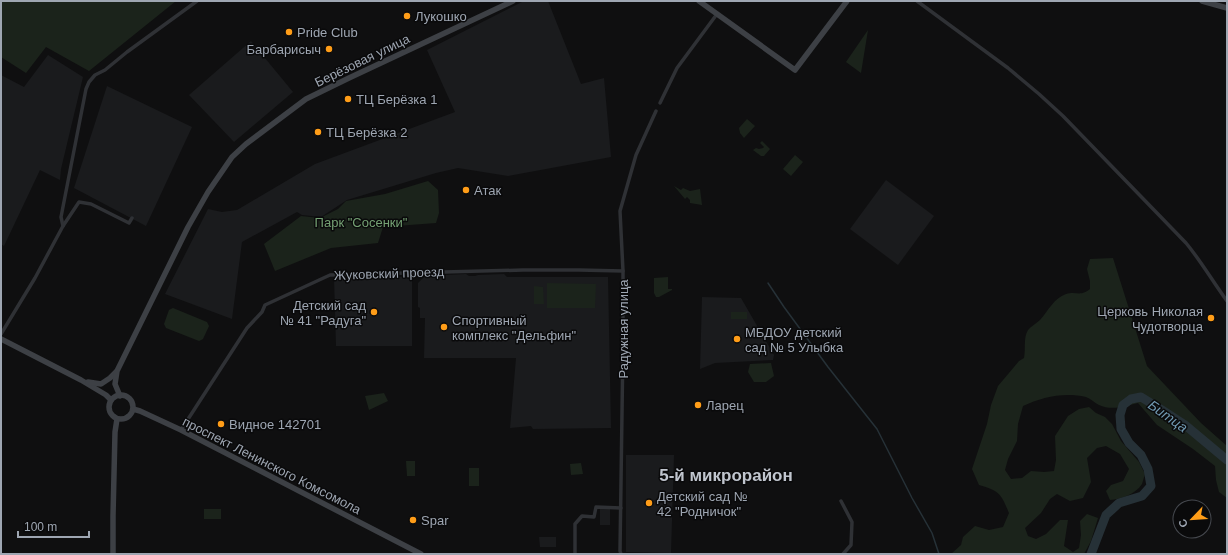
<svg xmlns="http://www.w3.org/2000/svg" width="1228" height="555" font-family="Arial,sans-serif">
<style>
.built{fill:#1a1b1d}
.green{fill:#1b231b}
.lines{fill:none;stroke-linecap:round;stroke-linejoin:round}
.stream{stroke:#263137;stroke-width:1.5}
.river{stroke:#263137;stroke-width:9}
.street{stroke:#2f3135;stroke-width:3.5}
.secondary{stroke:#3d4045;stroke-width:5.5}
.poi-dot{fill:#ff9d18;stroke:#0a0a0b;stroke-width:1.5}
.labels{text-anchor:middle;stroke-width:3;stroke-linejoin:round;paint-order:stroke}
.poi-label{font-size:13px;fill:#9ea6b2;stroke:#0a0a0b;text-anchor:start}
.street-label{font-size:13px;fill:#9ea6b2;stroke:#0a0a0b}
.park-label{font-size:13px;fill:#74a073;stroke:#0a0a0b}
.water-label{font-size:14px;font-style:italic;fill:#7199b2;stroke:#0a0a0b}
.district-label{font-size:17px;font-weight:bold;fill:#c0c5ce;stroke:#0a0a0b}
</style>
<rect width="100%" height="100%" fill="#0f0f10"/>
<g class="built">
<path d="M524,1H548L581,84L604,78L611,157L508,176L458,168L436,173L347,200L321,217L302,215L297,212L242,242L232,319L165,294L208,209L222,212L237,210L315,164L455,112L427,50Z"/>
<path d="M251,41L293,92L234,142L189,95Z"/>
<path d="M48,55L83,77L61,169L60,180L40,170L4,246L1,244V75L24,87Z"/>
<path d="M107,86L192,127L146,226L74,188Z"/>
<path d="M886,180L934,216L898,265L850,229Z"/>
<path d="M466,274L469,276H475L478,275L504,274L507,277H608L611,428L533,429L531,426L510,428L516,358H424L425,318H420V308L418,307V283L425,276Z"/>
<path d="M334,277H412V346H336Z"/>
<path d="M702,297L741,298L774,355L773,360L715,363L700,369Z"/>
<path d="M626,455H674L671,553L626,552Z"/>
<rect x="600" y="509" width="10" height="16"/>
<path d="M539,537H556V547H540Z"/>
</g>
<g class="green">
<path d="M1,1H176L89,71L46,47L26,73L1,57Z"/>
<path d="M868,30L861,73L846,62Z"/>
<path d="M747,119L755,126L744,138L740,133L739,128Z"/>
<path d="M762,141L770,149L764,156H761L753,150L756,148L759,149L763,148L764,147L760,143Z"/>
<path d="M795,155L803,162L791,176L783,169Z"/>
<path d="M428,181L438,190L439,213L436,223L383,227L378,243L331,248L275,271L264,244L301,216L320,218L338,209L346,201L385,194Z"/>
<path d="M674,186L681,190L683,188L690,191L700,189L702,205L690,203V200L687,197L685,199Z"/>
<path d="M1113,258L1147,366L1201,423L1227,446V498L1219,492L1216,480L1215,466L1193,449L1157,425L1138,403C1126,406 1112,411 1099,405C1095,403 1091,399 1086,397C1064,392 1042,397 1023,406L1018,424L1017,441L1008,459L1005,470L1011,479L1022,478L1031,471L1044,472L1054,471L1056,460L1055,436L1068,416L1079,409L1089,407L1096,413L1105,417L1112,424L1121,441L1139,462L1145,474C1144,477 1143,481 1142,484C1136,494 1121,499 1110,500L1106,491L1111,485L1123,481L1129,469L1120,454L1106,446L1097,448L1087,458L1091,482L1083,498L1070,501L1057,494L1050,499L1041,513L1025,528L1028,536L1036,539L1046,534L1060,520H1068L1064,546L1073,552L1079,548L1081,535L1080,521L1087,514L1098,518L1091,541L1084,554H951L961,545L963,537L975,526L989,530L1003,527L1009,513C1001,494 1000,491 979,485L972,469L987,424L991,405L998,386L1019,361L1024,358C1026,349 1023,338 1028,330C1031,326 1037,323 1040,320C1048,311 1054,298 1066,294C1077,291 1080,297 1090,289V281L1087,269L1090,259Z"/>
<path d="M668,277V289H672V290L659,297H656L654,293V278Z"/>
<path d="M547,283L596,284L595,308H547Z"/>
<path d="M534,286L543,287L544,304H534Z"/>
<path d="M173,308L207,322L209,326L203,339L199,341L166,328L164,324L169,310Z"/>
<rect x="731" y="312" width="16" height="7"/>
<path d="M771,363L774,376L766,382H754L748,372L750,364Z"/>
<path d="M384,393L388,401L369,410L365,396Z"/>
<path d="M406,461H415V476H407Z"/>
<path d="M581,463L583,474L571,475L570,464Z"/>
<rect x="469" y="468" width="10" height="18"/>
<rect x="204" y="509" width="17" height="10"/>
</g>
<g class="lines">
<path class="stream" d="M768,283L784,307L828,367L877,429L912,498L932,533L939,554"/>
<path class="river" d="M1091,554L1106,515L1119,503L1142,496L1151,486L1148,469L1141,455L1129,443L1121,429L1120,415L1123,405L1131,399L1141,397L1162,410L1185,425L1227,460"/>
<g class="street">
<path d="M917,1L1008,68L1039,94L1063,116L1186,243C1201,261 1213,282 1227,301"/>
<path d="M660,103L677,68L717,14"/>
<path d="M63,226L61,217L86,89L89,82L95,75L105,70L127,52L197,1"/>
<path d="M1,334L35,278L63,226L79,202L91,204L129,223L132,218"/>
<path d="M181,430L247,328L262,312L265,305L330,275L523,270H579L623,271"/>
<path d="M841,501L852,522L851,545L843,554"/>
<path d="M575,554V524L582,516L594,517L596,507L621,508"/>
<path d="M621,554L620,551L623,344V271L620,211L636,155L656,111"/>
</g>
<g class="secondary">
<path d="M699,1L795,70L847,1"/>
<path d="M1202,1L1227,8"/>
<path d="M1,339L81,380L106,395L111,400"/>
<path d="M88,382L101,384L110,378L116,372"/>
<circle cx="121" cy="407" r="12"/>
<path d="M120,396L115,384L117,371L188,227L208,192L232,157L246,144L306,99L349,78L513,1"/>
<path d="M133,409L140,411L181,430L421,554"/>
<path d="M113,554V516L115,432L117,419"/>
</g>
</g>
<g class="poi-dot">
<circle cx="407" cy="16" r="4"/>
<circle cx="289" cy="32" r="4"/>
<circle cx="329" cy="49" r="4"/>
<circle cx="348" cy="99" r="4"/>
<circle cx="318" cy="132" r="4"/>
<circle cx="466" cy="190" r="4"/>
<circle cx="374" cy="312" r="4"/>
<circle cx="1211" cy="318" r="4"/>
<circle cx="444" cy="327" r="4"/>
<circle cx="737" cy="339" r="4"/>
<circle cx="698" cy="405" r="4"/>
<circle cx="221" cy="424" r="4"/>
<circle cx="649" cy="503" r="4"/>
<circle cx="413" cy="520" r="4"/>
</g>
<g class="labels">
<g class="poi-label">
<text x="415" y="21">Лукошко</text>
<text x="297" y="37">Pride Club</text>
<text x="321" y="54" text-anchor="end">Барбарисыч</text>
<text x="356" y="104">ТЦ Берёзка 1</text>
<text x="326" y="137">ТЦ Берёзка 2</text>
<text x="474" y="195">Атак</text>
<text x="366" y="310" text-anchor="end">Детский сад<tspan x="366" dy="15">№ 41 "Радуга"</tspan></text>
<text x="1203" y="316" text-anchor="end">Церковь Николая<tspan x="1203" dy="15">Чудотворца</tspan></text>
<text x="452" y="325">Спортивный<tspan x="452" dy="15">комплекс "Дельфин"</tspan></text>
<text x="745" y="337">МБДОУ детский<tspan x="745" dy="15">сад № 5 Улыбка</tspan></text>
<text x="706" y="410">Ларец</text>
<text x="229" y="429">Видное 142701</text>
<text x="657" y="501">Детский сад №<tspan x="657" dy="15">42 "Родничок"</tspan></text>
<text x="421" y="525">Spar</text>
</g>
<g class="street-label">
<text transform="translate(362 60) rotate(-26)" y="5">Берёзовая улица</text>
<text transform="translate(389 273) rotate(-2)" y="5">Жуковский проезд</text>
<text transform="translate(623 329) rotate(-90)" y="5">Радужная улица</text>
<text transform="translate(272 465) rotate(27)" y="5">проспект Ленинского Комсомола</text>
</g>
<g class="park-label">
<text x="361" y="227">Парк "Сосенки"</text>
</g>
<g class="water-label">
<text transform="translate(1168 416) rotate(35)" y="5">Битца</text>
</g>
<g class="district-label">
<text x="726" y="481">5-й микрорайон</text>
</g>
</g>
<rect width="1228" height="555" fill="none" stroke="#9ea6b2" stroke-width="4"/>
<g transform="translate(1192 519) rotate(245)"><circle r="19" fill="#0a0a0b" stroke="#45484e"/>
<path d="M0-3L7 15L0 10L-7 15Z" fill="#ff9d18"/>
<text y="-6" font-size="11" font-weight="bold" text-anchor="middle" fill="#9ea6b2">С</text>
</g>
<path d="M18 531v6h71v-6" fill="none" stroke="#9ea6b2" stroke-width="2"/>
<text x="24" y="531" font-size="12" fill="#9ea6b2" stroke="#0a0a0b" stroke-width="3" paint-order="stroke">100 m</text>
</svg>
